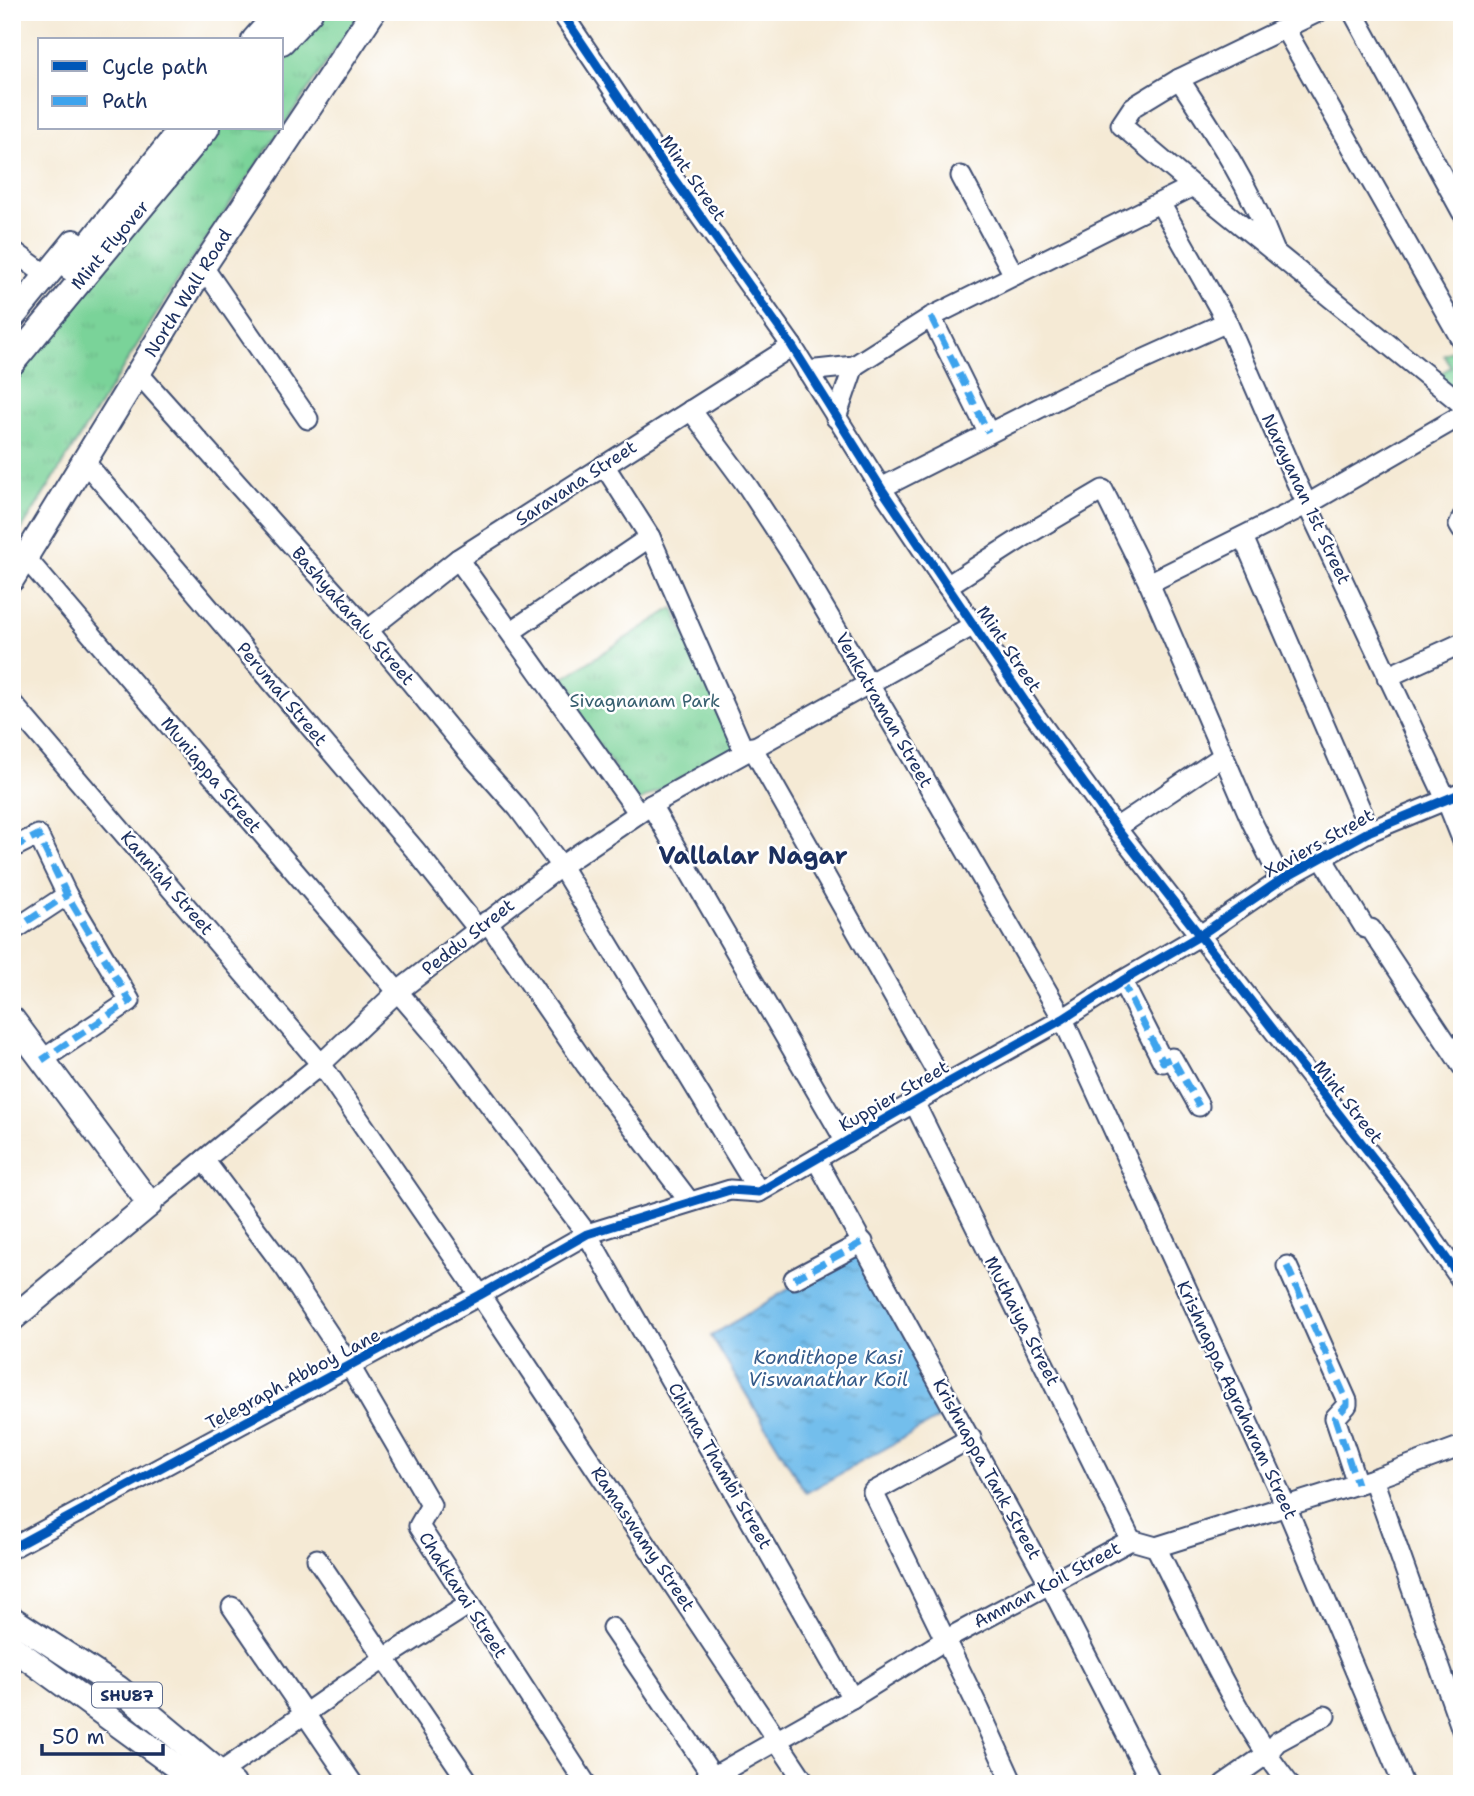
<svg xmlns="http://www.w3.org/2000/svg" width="1474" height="1796" font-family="'Shantell Sans',sans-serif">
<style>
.park{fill:url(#park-tufts);stroke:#4a817c;stroke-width:2}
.water{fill:url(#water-ripples);stroke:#4776a5;stroke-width:2}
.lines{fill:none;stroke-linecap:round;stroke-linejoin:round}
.minor-casing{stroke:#3c4b70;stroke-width:23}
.major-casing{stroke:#3c4b70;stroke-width:28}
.minor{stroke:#fff;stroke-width:19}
.major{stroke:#fff;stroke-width:24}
.quiet{stroke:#3da3ed;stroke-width:7;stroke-dasharray:14 7;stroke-linecap:butt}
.cycleway-casing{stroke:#fff;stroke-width:13}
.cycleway{stroke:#0057b8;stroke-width:9}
.labels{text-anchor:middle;stroke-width:5;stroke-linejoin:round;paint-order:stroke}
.shield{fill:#fff;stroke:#5f6d8e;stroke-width:2}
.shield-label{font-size:16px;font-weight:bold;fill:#1b2f5e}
.street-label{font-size:18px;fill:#1b2f5e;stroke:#fff}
.park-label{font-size:18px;fill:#386070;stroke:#fff}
.water-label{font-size:19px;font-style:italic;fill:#355a89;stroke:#fff}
.district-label{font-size:24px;font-weight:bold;fill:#1b2f5e;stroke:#fff}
</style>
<defs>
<pattern id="park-tufts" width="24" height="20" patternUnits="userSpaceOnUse" patternTransform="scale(1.75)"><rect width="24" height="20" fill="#7ad399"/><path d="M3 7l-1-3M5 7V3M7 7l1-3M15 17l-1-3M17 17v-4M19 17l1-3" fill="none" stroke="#69b586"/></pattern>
<pattern id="water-ripples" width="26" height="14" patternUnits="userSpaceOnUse" patternTransform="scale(1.75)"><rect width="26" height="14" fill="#73beec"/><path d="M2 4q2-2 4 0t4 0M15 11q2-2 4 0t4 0" fill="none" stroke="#5e9bc2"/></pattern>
</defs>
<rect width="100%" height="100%" fill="#fff"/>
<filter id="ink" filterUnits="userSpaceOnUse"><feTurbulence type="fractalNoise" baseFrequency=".0143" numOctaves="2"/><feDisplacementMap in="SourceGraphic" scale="14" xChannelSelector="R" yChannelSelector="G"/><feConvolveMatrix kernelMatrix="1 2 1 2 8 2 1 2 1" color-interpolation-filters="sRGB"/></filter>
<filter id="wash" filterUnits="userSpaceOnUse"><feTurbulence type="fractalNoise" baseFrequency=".00686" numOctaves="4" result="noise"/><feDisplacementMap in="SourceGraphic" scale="28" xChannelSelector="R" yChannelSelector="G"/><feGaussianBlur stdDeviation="1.57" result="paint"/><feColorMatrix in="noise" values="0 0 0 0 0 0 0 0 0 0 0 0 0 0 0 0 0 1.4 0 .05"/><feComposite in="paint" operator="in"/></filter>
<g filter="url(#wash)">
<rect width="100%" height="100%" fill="#f5ead5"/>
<g class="park">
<path d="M323,12H361L176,283L12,545V378L218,128H282V53Z"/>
<path d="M1459,346L1462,351V397L1434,377L1451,367L1444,355Z"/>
<path d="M673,608L737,747L638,802L556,683Z"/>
</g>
<path class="water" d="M853,1250L952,1411L806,1493L711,1336Z"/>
</g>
<g filter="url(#ink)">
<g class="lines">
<g class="minor-casing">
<g id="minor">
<path d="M561,12L662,162L792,346L881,488L1028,706L1116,828L1402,1195L1462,1281"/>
<path d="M1318,12L1179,79L1133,107L1121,125L1193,186L1462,404"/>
<path d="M1353,12L1462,212"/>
<path d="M1285,29L1462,341"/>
<path d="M1179,79C1217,136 1250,187 1275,252"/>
<path d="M961,176L1014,275"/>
<path d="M1160,203L1227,322L1295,479L1446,799L1462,839"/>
<path d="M12,250L46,275"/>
<path d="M203,267L308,419"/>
<path d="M931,317L988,432"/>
<path d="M807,371L854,366L931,317L1193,186"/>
<path d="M138,373L368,630L469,753L518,808L561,866L759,1192"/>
<path d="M691,410L748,487L795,559L919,769L1063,1019L1286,1506L1403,1784"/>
<path d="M836,418L854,366"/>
<path d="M84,461L415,850L478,929"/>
<path d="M604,465L650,537L744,751"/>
<path d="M881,488L1065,395L1227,322"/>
<path d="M1462,518L1459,525L1462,530"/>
<path d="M1243,537L1370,831"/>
<path d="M25,557L452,1055L587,1234L852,1698"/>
<path d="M458,559L638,812"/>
<path d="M1149,583L1308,504L1462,415"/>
<path d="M947,586L1028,534L1103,490L1149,583L1252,822L1281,880"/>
<path d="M368,630L458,559L792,346"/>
<path d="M512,631L650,537"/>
<path d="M1387,677L1462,643"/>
<path d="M12,703L321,1064L480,1295L806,1784"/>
<path d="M752,747L944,1085"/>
<path d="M651,805L846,1142"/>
<path d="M1116,828L1223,756"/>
<path d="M12,848L38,835L67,895L130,1001L42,1060"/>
<path d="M1322,858L1365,928L1371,929L1462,1066"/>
<path d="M12,921L17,928L67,895"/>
<path d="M487,921L586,1065L689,1201"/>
<path d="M1122,981L1163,1062L1172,1058L1199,1106"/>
<path d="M914,1102L1131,1540"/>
<path d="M816,1159L1049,1583L1152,1784"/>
<path d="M204,1160L285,1268L350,1366L431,1505L419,1526L586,1784"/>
<path d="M150,1204L321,1064L397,992L561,866L651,805L974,625"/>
<path d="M1287,1266L1347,1401V1405L1335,1418L1357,1484"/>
<path d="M794,1279L863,1242"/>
<path d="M971,1438L873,1492L979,1709L1013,1784"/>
<path d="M1373,1479L1462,1730"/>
<path d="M1156,1547C1197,1627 1233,1713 1289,1784"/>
<path d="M12,1548L480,1295L587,1234L730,1190L759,1192L944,1085L1063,1019L1122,981L1199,936L1281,880L1370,831L1462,793"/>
<path d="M317,1559L470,1784"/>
<path d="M232,1607L353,1784"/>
<path d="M612,1628L718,1784"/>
<path d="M221,1772L385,1658L468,1605"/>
<path d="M700,1784L852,1698L945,1640L1131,1540L1156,1547L1373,1479L1462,1446"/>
<path d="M1224,1784L1267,1754L1277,1742L1325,1716"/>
</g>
</g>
<g class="major-casing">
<g id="major">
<path d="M254,40L279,12"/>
<path d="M282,42L310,12"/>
<path d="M70,268L182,128"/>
<path d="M12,318L74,242"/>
<path d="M12,363L207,128"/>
<path d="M12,579L203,267L373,12"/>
<path d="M12,1019L150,1204L12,1319"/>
<path d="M12,1619L118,1688L233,1784"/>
<path d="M12,1647L200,1784"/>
</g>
</g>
<use href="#minor" class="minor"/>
<use href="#major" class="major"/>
<g class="quiet">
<path d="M931,317L988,432"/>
<path d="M1462,518L1459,525L1462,530"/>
<path d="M12,848L38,835L67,895L130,1001L42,1060"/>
<path d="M12,921L17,928L67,895"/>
<path d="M1122,981L1163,1062L1172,1058L1199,1106"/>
<path d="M1287,1266L1347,1401V1405L1335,1418L1357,1484"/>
<path d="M794,1279L863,1242"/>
</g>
<g class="cycleway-casing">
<g id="cycleway">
<path d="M561,12L662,162L792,346L881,488L1028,706L1116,828L1402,1195L1462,1281"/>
<path d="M12,1548L480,1295L587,1234L730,1190L759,1192L944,1085L1063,1019L1122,981L1199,936L1281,880L1370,831L1462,793"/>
</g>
</g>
<use href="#cycleway" class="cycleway"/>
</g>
</g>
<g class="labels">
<rect class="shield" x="92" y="1682.5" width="70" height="25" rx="5"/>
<g class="shield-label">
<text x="127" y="1701">SHU87</text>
</g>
<g class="street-label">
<text transform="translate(693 178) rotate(55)" y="6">Mint Street</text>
<text transform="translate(110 245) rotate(-50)" y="6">Mint Flyover</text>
<text transform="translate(188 293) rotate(-58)" y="6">North Wall Road</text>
<text transform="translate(576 483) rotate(-33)" y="6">Saravana Street</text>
<text transform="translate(1306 499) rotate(65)" y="6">Narayanan 1st Street</text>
<text transform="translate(353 616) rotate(49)" y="6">Bashyakaralu Street</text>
<text transform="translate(1009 649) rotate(56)" y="6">Mint Street</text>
<text transform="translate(282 694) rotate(50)" y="6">Perumal Street</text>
<text transform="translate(884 710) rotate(60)" y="6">Venkatraman Street</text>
<text transform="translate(211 775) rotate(50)" y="6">Muniappa Street</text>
<text transform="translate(1319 843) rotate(-29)" y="6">Xaviers Street</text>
<text transform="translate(167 883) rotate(49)" y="6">Kanniah Street</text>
<text transform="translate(468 937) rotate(-38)" y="6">Peddu Street</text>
<text transform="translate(894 1096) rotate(-30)" y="6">Kuppier Street</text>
<text transform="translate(1348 1102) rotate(52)" y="6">Mint Street</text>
<text transform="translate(1022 1321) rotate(63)" y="6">Muthaiya Street</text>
<text transform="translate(293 1379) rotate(-28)" y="6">Telegraph Abboy Lane</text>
<text transform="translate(1237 1400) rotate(65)" y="6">Krishnappa Agraharam Street</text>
<text transform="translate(720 1466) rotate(60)" y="6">Chinna Thambi Street</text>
<text transform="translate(987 1469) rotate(61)" y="6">Krishnappa Tank Street</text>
<text transform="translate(643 1539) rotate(56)" y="6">Ramaswamy Street</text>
<text transform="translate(1047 1585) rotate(-28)" y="6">Amman Koil Street</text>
<text transform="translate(463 1595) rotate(57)" y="6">Chakkarai Street</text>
</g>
<g class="park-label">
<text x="645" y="707">Sivagnanam Park</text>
</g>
<g class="water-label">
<text x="828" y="1364">Kondithope Kasi<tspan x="828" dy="22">Viswanathar Koil</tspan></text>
</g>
<g class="district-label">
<text x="753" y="864">Vallalar Nagar</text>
</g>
</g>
<rect width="1474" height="1796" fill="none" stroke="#fff" stroke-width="42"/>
<rect x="38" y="38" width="245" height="91" fill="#ffffff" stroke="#a4acbf" stroke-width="2"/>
<rect x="52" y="61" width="35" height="10" fill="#0057b8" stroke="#a4acbf" stroke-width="2"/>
<text x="102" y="74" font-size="21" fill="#1b2f5e">Cycle path</text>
<rect x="52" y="96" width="35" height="10" fill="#3da3ed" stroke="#a4acbf" stroke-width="2"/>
<text x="102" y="108" font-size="21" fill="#1b2f5e">Path</text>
<path d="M42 1744v10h121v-10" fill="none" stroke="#1b2f5e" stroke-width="3.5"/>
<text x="52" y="1744" font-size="21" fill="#1b2f5e" stroke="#ffffff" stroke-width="5" paint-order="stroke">50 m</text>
</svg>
